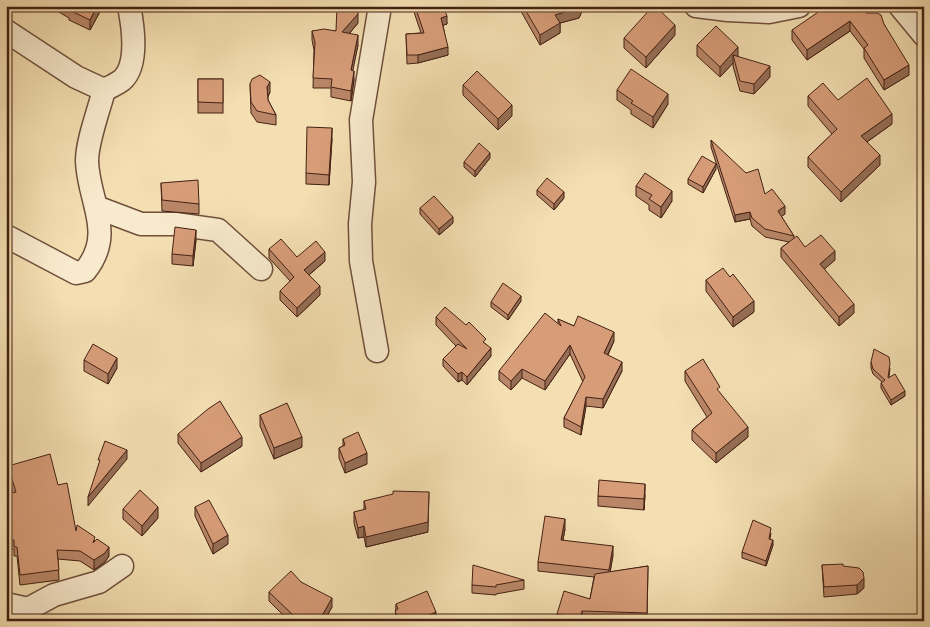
<svg xmlns="http://www.w3.org/2000/svg" width="930" height="627" font-family="'Sorts Mill Goudy',serif">
<style>
.lines{fill:none;stroke-linecap:round;stroke-linejoin:round}
.minor-casing{stroke:#70503c;stroke-width:25}
.minor{stroke:#f8eacd;stroke-width:22}
.wall{fill:#b98768;stroke:#442114}
.shaded-wall{fill:#966e55;stroke:#442114}
.building{fill:#d79d79;stroke:#442114}
</style>
<rect width="100%" height="100%" fill="#f4dfb2"/>
<filter id="stains"><feTurbulence type="fractalNoise" baseFrequency=".004" numOctaves="4"/><feColorMatrix values="0 0 0 0 .2 0 0 0 0 .09 0 0 0 0 .02 0 0 0 .5 -.17"/></filter>
<radialGradient id="worn" r=".72"><stop offset=".6" stop-color="#630" stop-opacity="0"/><stop offset="1" stop-color="#630" stop-opacity=".3"/></radialGradient>
<g class="lines">
<g class="minor-casing">
<g id="minor">
<path d="M696,6L728,10L769,12L799,6"/>
<path d="M900,6L924,35"/>
<path d="M6,31L76,77L104,90C110,87 117,84 122,80C139,65 133,26 129,6"/>
<path d="M96,207L141,224H175L218,230L261,269"/>
<path d="M6,236L76,273L85,271C116,233 88,201 87,161C87,141 99,110 104,90"/>
<path d="M377,351L361,261L360,224L364,182L361,120L380,6"/>
<path d="M6,604L28,609L54,595L99,582L122,566"/>
</g>
</g>
<use href="#minor" class="minor"/>
</g>
<g class="wall">
<path d="M57,6H103L90,30L69,20V18L57,11Z"/>
<path d="M412,6H443L447,24L443,25L448,55L418,63L407,64L406,34L421,33Z"/>
<path d="M518,6H583V9L579,18L560,23V33L540,45Z"/>
<path d="M866,13L884,24L909,75L884,90L864,58V49L850,31L807,60L792,40V30Z"/>
<path d="M358,23L349,34L358,45L352,71L354,80L351,101L331,97V88H313L314,50L312,40V31H336Z"/>
<path d="M675,35L646,68L624,48V38Z"/>
<path d="M697,45L738,57L770,77L754,94L740,91L733,66V63L720,77L697,56Z"/>
<rect x="198" y="79" width="25" height="34"/>
<path d="M250,84L270,92L268,97V100L276,115V125L257,122L251,113Z"/>
<path d="M463,85L512,116L498,130L463,95Z"/>
<path d="M617,90L668,104L653,128L631,114V110L617,100Z"/>
<path d="M808,96L838,100L892,124L867,142L880,165L841,202L808,167V157L832,134L808,106Z"/>
<path d="M332,139L329,185L306,184V173Z"/>
<path d="M711,140L785,214L781,216L794,236V238L805,247L835,260L824,269L854,313L839,326L781,257V248L789,242L765,237L752,226L750,219L735,222L711,147Z"/>
<path d="M490,158L475,177L464,167V162Z"/>
<path d="M716,169L703,193L688,184V179Z"/>
<path d="M161,183L199,204V214L162,211Z"/>
<path d="M636,186L672,201L661,218L649,210V205L636,196Z"/>
<path d="M537,190L564,198L554,210L537,195Z"/>
<path d="M420,208L453,223L439,235L420,214Z"/>
<path d="M196,240L193,266L172,264V254Z"/>
<path d="M269,249L297,257L325,261L309,275L320,295L297,317L280,300V291L290,281L269,258Z"/>
<path d="M730,277L754,312L733,327L706,291V280Z"/>
<path d="M521,301L508,320L491,307V302Z"/>
<path d="M436,317L486,344L491,356L467,385L462,380L458,382L443,366V359L456,346L436,325Z"/>
<path d="M558,319L574,326L614,341L608,355L622,371L603,408L586,406L581,435L564,427V418L583,382L570,354L545,390L522,378L511,390L499,380V371L558,323Z"/>
<path d="M84,360L117,368L108,384L84,371Z"/>
<path d="M871,362L890,368L889,377L905,396L891,405L881,388V383L882,382L873,374L871,368Z"/>
<path d="M685,371L720,393L748,437L716,463L692,440V430L707,417L685,381Z"/>
<path d="M260,415L302,447L274,459L260,426Z"/>
<path d="M178,434L242,446L201,472L178,443Z"/>
<path d="M343,439L367,464L345,473L339,458V448L343,446Z"/>
<path d="M8,466L58,485L76,531L95,541L109,556L105,562L94,570L80,561L58,559L59,580L20,585L17,556H14V549L6,550V494L13,493L8,476Z"/>
<path d="M645,495L644,510L598,506V496Z"/>
<path d="M364,501L428,532L366,547L364,537L358,538L354,523V512L364,510Z"/>
<path d="M195,507L228,544L213,554L195,516Z"/>
<path d="M123,509L158,518L142,536L123,519Z"/>
<path d="M565,529L563,540L613,555L610,572L648,566L647,621H557V614L590,599L594,577L538,571V562Z"/>
<path d="M771,533L770,539L773,545L766,566L742,558V552Z"/>
<path d="M822,565L843,566L864,588L857,594L824,597Z"/>
<path d="M524,580V589L496,594V595L472,593V585Z"/>
<path d="M301,582L332,607L324,621H289L269,601V592Z"/>
<path d="M396,604L436,621H395Z"/>
</g>
<g class="shaded-wall">
<path d="M97,6H103L90,30V20Z"/>
<path d="M580,6H583V9L579,18L560,23V33L540,45V35L555,15Z"/>
<path d="M358,14V23L342,42V32Z"/>
<path d="M447,16V24L441,26V18Z"/>
<path d="M850,21V31L807,60V50Z"/>
<path d="M675,25V35L646,68V57Z"/>
<path d="M358,35V45L351,80V70Z"/>
<path d="M448,47V55L418,63V55Z"/>
<path d="M738,47V58L733,55V63L720,77V67Z"/>
<path d="M909,65V75L884,90V80Z"/>
<path d="M770,66V77L754,94V84Z"/>
<path d="M354,71V80L351,101V91Z"/>
<path d="M270,82V92L267,98V87Z"/>
<path d="M668,94V104L653,128V117Z"/>
<path d="M512,105V116L498,130V119Z"/>
<path d="M892,114V124L861,146V136Z"/>
<path d="M332,128V139L329,185V175Z"/>
<path d="M490,153V158L475,177V171Z"/>
<path d="M880,155V165L841,202V192Z"/>
<path d="M716,164V169L703,193V187Z"/>
<path d="M672,191V201L661,218V207Z"/>
<path d="M564,192V198L554,210V204Z"/>
<path d="M785,206V214L778,219V211Z"/>
<path d="M750,212V219L735,222V215Z"/>
<path d="M453,217V223L439,235V229Z"/>
<path d="M196,230V240L193,266V256Z"/>
<path d="M835,251V260L820,273V264Z"/>
<path d="M325,252V261L304,279V270Z"/>
<path d="M320,286V295L297,317V308Z"/>
<path d="M8,293V303H6V294Z"/>
<path d="M521,296V301L508,320V315Z"/>
<path d="M754,301V312L733,327V317Z"/>
<path d="M854,304V313L839,326V317Z"/>
<path d="M614,332V341L604,362V353Z"/>
<path d="M570,345V354L545,390V381Z"/>
<path d="M491,348V356L467,385V377Z"/>
<path d="M117,358V368L108,384V374Z"/>
<path d="M622,362V371L603,408V399Z"/>
<path d="M522,369V378L511,390V381Z"/>
<path d="M462,372V380L458,382V374Z"/>
<path d="M905,391V396L891,405V400Z"/>
<path d="M586,397V406L581,435V427Z"/>
<path d="M748,427V437L716,463V453Z"/>
<path d="M242,437V446L201,472V463Z"/>
<path d="M302,437V447L274,459V448Z"/>
<path d="M127,450V459L88,506V497Z"/>
<path d="M367,453V464L345,473V463Z"/>
<path d="M645,484V495L644,510V499Z"/>
<path d="M429,492L428,532L366,547V537Z"/>
<path d="M158,507V518L142,536V526Z"/>
<path d="M565,519V529L561,549V540Z"/>
<path d="M364,526V537L358,538V528Z"/>
<path d="M228,535V544L213,554V544Z"/>
<path d="M773,540V545L766,566V561Z"/>
<path d="M613,546V555L609,579V570Z"/>
<path d="M109,547V556L105,562L94,570V560Z"/>
<path d="M864,578V588L857,594V585Z"/>
<path d="M332,598V607L324,621H319Z"/>
<path d="M582,611V621H580Z"/>
<path d="M436,612V621H423L425,617Z"/>
</g>
<g class="building">
<path d="M67,6H97L90,20L69,10L70,8Z"/>
<path d="M337,6H358V14L342,32L358,35L351,70L354,71L351,91L331,87L332,79L313,78L315,42L312,31L324,29L336,31Z"/>
<path d="M415,6H443L447,16L441,18L448,47L418,55H407L406,34L424,33Z"/>
<path d="M523,6H580L579,8L555,15L560,23L540,35Z"/>
<path d="M653,6H655L675,25L646,57L624,38Z"/>
<path d="M827,6H862L866,13H877L881,15L884,24L909,65L884,80L864,48L868,45L850,21L807,50L792,30Z"/>
<path d="M716,26L738,47L720,67L697,45Z"/>
<path d="M733,55L770,66L754,84L740,81Z"/>
<path d="M631,69L668,94L653,117L631,103L633,101L617,90Z"/>
<path d="M477,71L512,105L498,119L463,85Z"/>
<path d="M260,75L270,82L267,87L268,100L276,115L257,111L251,102L250,84L252,79Z"/>
<path d="M867,78L892,114L861,136L880,155L841,192L808,157L837,129L808,96L823,83L838,100Z"/>
<path d="M198,79H223V103L198,102Z"/>
<path d="M307,127L332,128L329,175L306,173Z"/>
<path d="M711,140L746,173L758,169L765,194L772,189L785,206L778,211L794,236L765,229L752,218L750,212L735,215Z"/>
<path d="M479,143L490,153L475,171L464,162Z"/>
<path d="M702,156L716,164L703,187L688,179Z"/>
<path d="M645,173L672,191L661,207L649,199L652,195L636,186Z"/>
<path d="M547,178L564,192L554,204L537,190Z"/>
<path d="M198,180L199,204L162,200L161,183Z"/>
<path d="M434,196L453,217L439,229L420,208Z"/>
<path d="M175,227L196,230L193,256L172,254Z"/>
<path d="M821,235L835,251L820,264L854,304L839,317L781,248L797,236L805,247Z"/>
<path d="M281,239L297,257L316,241L325,252L304,270L320,286L297,308L280,291L294,277L269,249Z"/>
<path d="M723,268L730,277L733,274L754,301L733,317L706,280Z"/>
<path d="M503,283L521,296L508,315L491,302Z"/>
<path d="M445,307L466,325L469,322L486,339L483,342L491,348L467,377L462,372L458,374L443,359L458,344L467,349L436,317Z"/>
<path d="M545,313L561,326L558,319L574,326L578,316L614,332L604,353L622,362L603,399L586,397L581,427L564,418L585,377L570,345L545,381L522,369L511,381L499,371Z"/>
<path d="M93,344L117,358L108,374L84,360Z"/>
<path d="M874,349L889,357L890,363L888,378L895,374L905,391L891,400L881,383L885,380L873,369L871,362Z"/>
<path d="M703,359L720,387L717,389L748,427L716,453L692,430L712,413L685,371Z"/>
<path d="M220,401L242,437L201,463L178,434L208,409Z"/>
<path d="M287,403L302,437L274,448L260,415Z"/>
<path d="M358,432L367,453L345,463L339,448L345,445L343,439Z"/>
<path d="M105,441L127,450L88,497L100,460H98Z"/>
<path d="M50,454L58,485L67,483L76,531L77,525L95,537L93,543L97,539L109,547L105,553L94,560L80,551L57,550L59,570L20,575L17,547H14V540H6V494L16,492L8,466Z"/>
<path d="M599,480L645,484L644,499L598,496Z"/>
<path d="M140,490L158,507L142,526L123,509Z"/>
<path d="M393,491L429,492L428,522L366,537L364,526L358,528L354,512L366,509L364,501L393,494Z"/>
<path d="M209,500L228,535L213,544L195,507Z"/>
<path d="M545,516L565,519L561,540L613,546L609,570L538,562Z"/>
<path d="M753,520L771,528L769,539L773,540L766,561L742,552Z"/>
<path d="M843,564V566L859,568L863,572L864,578L857,585L824,587L822,565Z"/>
<path d="M473,565L524,580L496,585V587L472,585Z"/>
<path d="M648,566L647,613L582,611L580,620L557,614L564,591L590,599L595,574Z"/>
<path d="M291,571L301,582L332,598L319,621H301L295,617L269,592Z"/>
<path d="M427,591L436,612L425,617L426,619L423,621H399L395,611L398,609L396,604Z"/>
</g>
<rect width="930" height="627" fill="none" stroke="#f4dfb2" stroke-width="25"/>
<rect x="8" y="8" width="915" height="612" fill="none" stroke="#442114" stroke-width="2.5"/>
<rect x="12" y="12" width="905" height="602" fill="none" stroke="#442114"/>
<rect width="100%" height="100%" filter="url(#stains)"/>
<rect width="100%" height="100%" fill="url(#worn)"/>
</svg>
